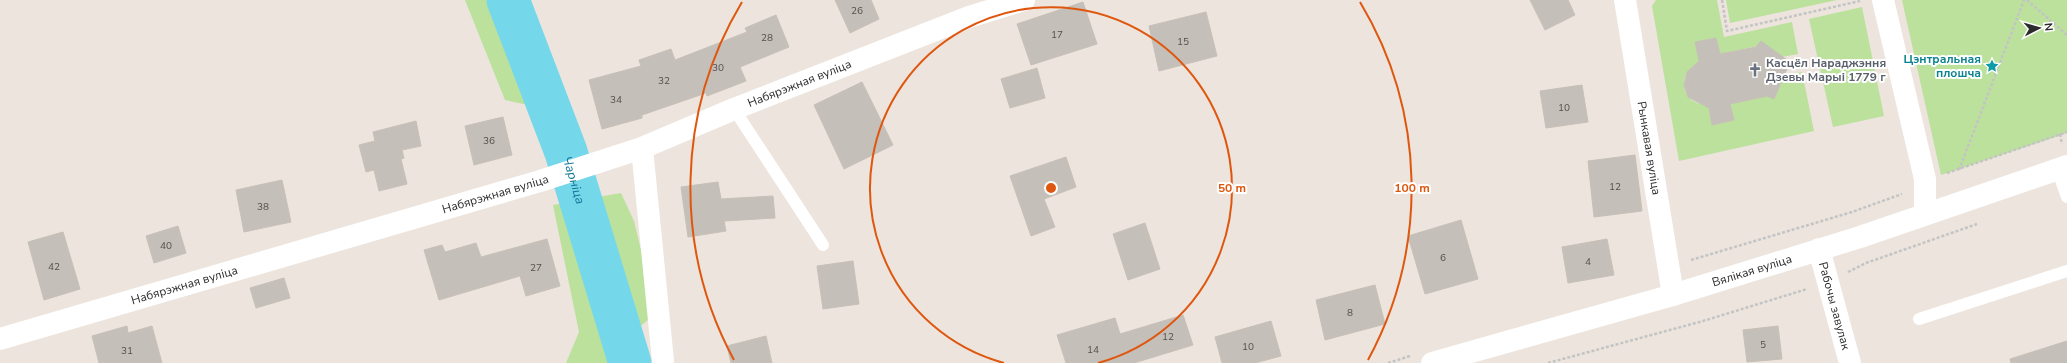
<svg xmlns="http://www.w3.org/2000/svg" width="2067" height="363" font-family="'Nunito Sans',sans-serif">
<style>
.green{fill:#bbe19c}
.lines{fill:none;stroke-linecap:round;stroke-linejoin:round}
.river{stroke:#74d8ea;stroke-width:43}
.building{fill:#c5bfb9;stroke:#c7c0b7}
.path{stroke:#c4c4c4;stroke-width:2.5;stroke-dasharray:3 2;stroke-linecap:butt}
.service{stroke:#fff;stroke-width:12}
.minor{stroke:#fff;stroke-width:22}
.secondary{stroke:#fff;stroke-width:22}
.ring{fill:none;stroke:#df570e;stroke-width:2}
.labels{text-anchor:middle;stroke-width:4;stroke-linejoin:round;paint-order:stroke}
.number-label{font-size:10px;fill:#52504e}
.culture-label{font-size:12px;font-weight:bold;fill:#0d838f;stroke:#fff;text-anchor:end}
.worship-label{font-size:12px;font-weight:bold;fill:#5b616d;stroke:#fff;text-anchor:start}
.street-label{font-size:12px;fill:#2b2b2b;stroke:#fff}
.water-label{font-size:13px;font-style:italic;fill:#127897;stroke:#fff}
.centre{fill:#df570e;stroke:#fff;stroke-width:2}
.ring-label{font-size:12px;text-anchor:middle;font-weight:bold;fill:#df570e;stroke:#fff;stroke-width:4;stroke-linejoin:round;paint-order:stroke}
</style>
<rect width="100%" height="100%" fill="#ece4dd"/>
<g class="green">
<path d="M465,0H490L533,106L505,100Z"/>
<path d="M1656,0H1717L1724,37L1792,22L1798,54L1782,57L1760,43L1758,46L1720,54L1716,38L1695,42L1700,64L1687,72C1679,88 1688,106 1708,104L1712,124L1734,120L1730,104L1769,95L1773,98L1771,88L1786,75L1802,72L1814,131L1679,161L1652,6Z"/>
<path d="M1726,0H1837L1730,23Z"/>
<path d="M1902,0H2067V133L1941,175Z"/>
<path d="M1862,7L1884,116L1833,127L1809,19Z"/>
<path d="M621,193L634,221L652,296L649,319L637,329L650,363H566L579,332L553,205Z"/>
</g>
<g class="lines">
<path class="river" id="s1" d="M508,0L566,152L630,363"/>
</g>
<g class="building">
<path d="M835,0H871L879,19L850,33Z"/>
<path d="M1530,0H1568L1575,15L1545,30Z"/>
<path d="M1083,2L1097,44L1031,65L1017,24Z"/>
<path d="M1206,12L1217,56L1159,71L1149,26Z"/>
<path d="M776,15L789,47L740,67L746,81L707,96L706,93L642,115V118L602,129L589,80L641,66L639,60L671,49L675,60L747,32L745,28Z"/>
<path d="M1716,38L1720,54L1756,47L1761,41L1790,62L1774,99L1767,96L1730,104L1734,120L1712,125L1709,108L1688,97L1684,85L1687,72L1699,61L1695,42Z"/>
<path d="M1037,68L1045,98L1010,108L1001,79Z"/>
<path d="M862,82L893,145L844,169L814,105Z"/>
<path d="M1582,85L1588,122L1546,128L1540,91Z"/>
<path d="M503,117L512,155L474,165L465,126Z"/>
<path d="M416,121L421,146L402,150L404,158L401,159L407,184L379,191L374,170L366,172L359,145L375,141L373,132Z"/>
<path d="M1635,155L1642,211L1594,217L1588,161Z"/>
<path d="M1066,157L1076,187L1044,199L1055,227L1031,236L1010,176Z"/>
<path d="M282,180L291,222L244,232L236,190Z"/>
<path d="M718,182L721,199L773,196L775,218L724,221L726,231L688,237L681,187Z"/>
<path d="M1461,220L1478,279L1425,294L1408,236Z"/>
<path d="M1145,223L1160,269L1128,280L1113,234Z"/>
<path d="M178,226L186,253L154,263L146,236Z"/>
<path d="M63,232L80,289L44,300L28,242Z"/>
<path d="M547,239L560,286L526,296L520,276L439,300L424,250L442,245L445,252L476,243L481,257Z"/>
<path d="M1607,239L1614,275L1568,283L1562,247Z"/>
<path d="M853,261L859,304L823,309L817,266Z"/>
<path d="M284,278L290,298L256,308L250,288Z"/>
<path d="M1375,285L1385,324L1325,340L1316,300Z"/>
<path d="M1183,315L1193,345L1134,363H1066L1057,335L1115,318L1120,334Z"/>
<path d="M1271,321L1281,356L1255,363H1222L1215,337Z"/>
<path d="M127,326L128,333L152,326L162,363H99L92,336Z"/>
<path d="M1778,326L1782,359L1747,362L1743,330Z"/>
<path d="M766,336L772,363H731L727,346Z"/>
<path d="M2067,341V363H2011L2010,359Z"/>
</g>
<g class="lines">
<g class="path">
<path d="M1722,0L1727,31L1860,1"/>
<path d="M2027,0L2067,35"/>
<path d="M2060,134L2062,144"/>
<path d="M1959,170L2024,0"/>
<path d="M1947,173L2067,132"/>
<path d="M1691,260L1852,212L1902,194"/>
<path d="M1848,272L1866,263L1977,224"/>
<path d="M1388,363L1410,356"/>
<path d="M1548,363L1703,321L1807,289"/>
</g>
<g class="service">
<path d="M734,109L823,245"/>
<path d="M2057,169L2067,197"/>
<path d="M1919,319L2067,271"/>
</g>
<g class="minor">
<path id="s2" d="M1625,0L1673,295"/>
<path d="M1883,0L1925,179V214"/>
<path d="M642,148L663,361"/>
<path id="s3" d="M1819,249L1850,363"/>
<path id="s4" d="M0,339L540,181L642,148L734,109L969,17L1024,0"/>
</g>
<path class="secondary" id="s5" d="M1432,363L1673,295L1860,237L2067,166"/>
</g>
<g class="ring">
<path d="M1004 363A181 181 0 1 1 1098 363"/>
<path d="M734 360A361 361 0 0 1 742 2M1360 2A361 361 0 0 1 1368 360"/>
</g>
<defs>
<g id="sight-bare" transform="scale(1.08)"><path d="M0-6L1.8-2.2L6-1.7L2.9 1.2L3.7 5.4L0 3.3L-3.7 5.4L-2.9 1.2L-6-1.7L-1.8-2.2Z" fill="#0f9aa8" stroke="#fff" stroke-width="2.5" paint-order="stroke"/></g>
<g id="church-bare" transform="scale(1.08)"><path d="M-1.2-6h2.4v3.5h3.3v2.4h-3.3V6h-2.4V-.1h-3.3v-2.4h3.3Z" fill="#6b7280" stroke="#fff" stroke-width="2.5" paint-order="stroke"/></g>
</defs>
<g fill-rule="evenodd">
<use href="#sight-bare" x="1992" y="66"/>
<use href="#church-bare" x="1755" y="70"/>
</g>
<g class="labels">
<g class="number-label">
<text x="857" y="14">26</text>
<text x="1057" y="38">17</text>
<text x="767" y="41">28</text>
<text x="1183" y="45">15</text>
<text x="718" y="71">30</text>
<text x="664" y="84">32</text>
<text x="616" y="103">34</text>
<text x="1564" y="111">10</text>
<text x="489" y="144">36</text>
<text x="1615" y="190">12</text>
<text x="263" y="210">38</text>
<text x="166" y="249">40</text>
<text x="1443" y="261">6</text>
<text x="1588" y="265">4</text>
<text x="54" y="270">42</text>
<text x="536" y="271">27</text>
<text x="1350" y="316">8</text>
<text x="1168" y="340">12</text>
<text x="1763" y="348">5</text>
<text x="1248" y="350">10</text>
<text x="1093" y="353">14</text>
<text x="127" y="354">31</text>
</g>
<g class="culture-label">
<text x="1981" y="63">Цэнтральная<tspan x="1981" dy="14">плошча</tspan></text>
</g>
<g class="worship-label">
<text x="1766" y="67">Касцёл Нараджэння<tspan x="1766" dy="14">Дзевы Марыі 1779 г</tspan></text>
</g>
<g class="street-label">
<text dy="4" stroke="none"><textPath href="#s4" startOffset="840">Набярэжная вуліца</textPath></text>
<text dy="4" stroke="none"><textPath href="#s2" startOffset="150">Рынкавая вуліца</textPath></text>
<text dy="4" stroke="none"><textPath href="#s4" startOffset="516">Набярэжная вуліца</textPath></text>
<text dy="4" stroke="none"><textPath href="#s5" startOffset="333">Вялікая вуліца</textPath></text>
<text dy="4" stroke="none"><textPath href="#s4" startOffset="192">Набярэжная вуліца</textPath></text>
<text dy="4" stroke="none"><textPath href="#s3" startOffset="59">Рабочы завулак</textPath></text>
</g>
<g class="water-label">
<text dy="5" stroke="none"><textPath href="#s1" startOffset="192">Чарніца</textPath></text>
</g>
</g>
<circle cx="1051" cy="188" r="6" class="centre"/>
<g class="ring-label">
<text x="1232" y="192">50 m</text>
<text x="1412" y="192">100 m</text>
</g>
<g transform="translate(2039 28) rotate(84)" stroke="#ffffff" stroke-width="3" paint-order="stroke">
<path d="M0-3L7 15L0 10L-7 15Z" fill="#2b2b2b"/>
<text y="-6" font-size="11" font-weight="bold" text-anchor="middle" fill="#2b2b2b">N</text>
</g>
</svg>
